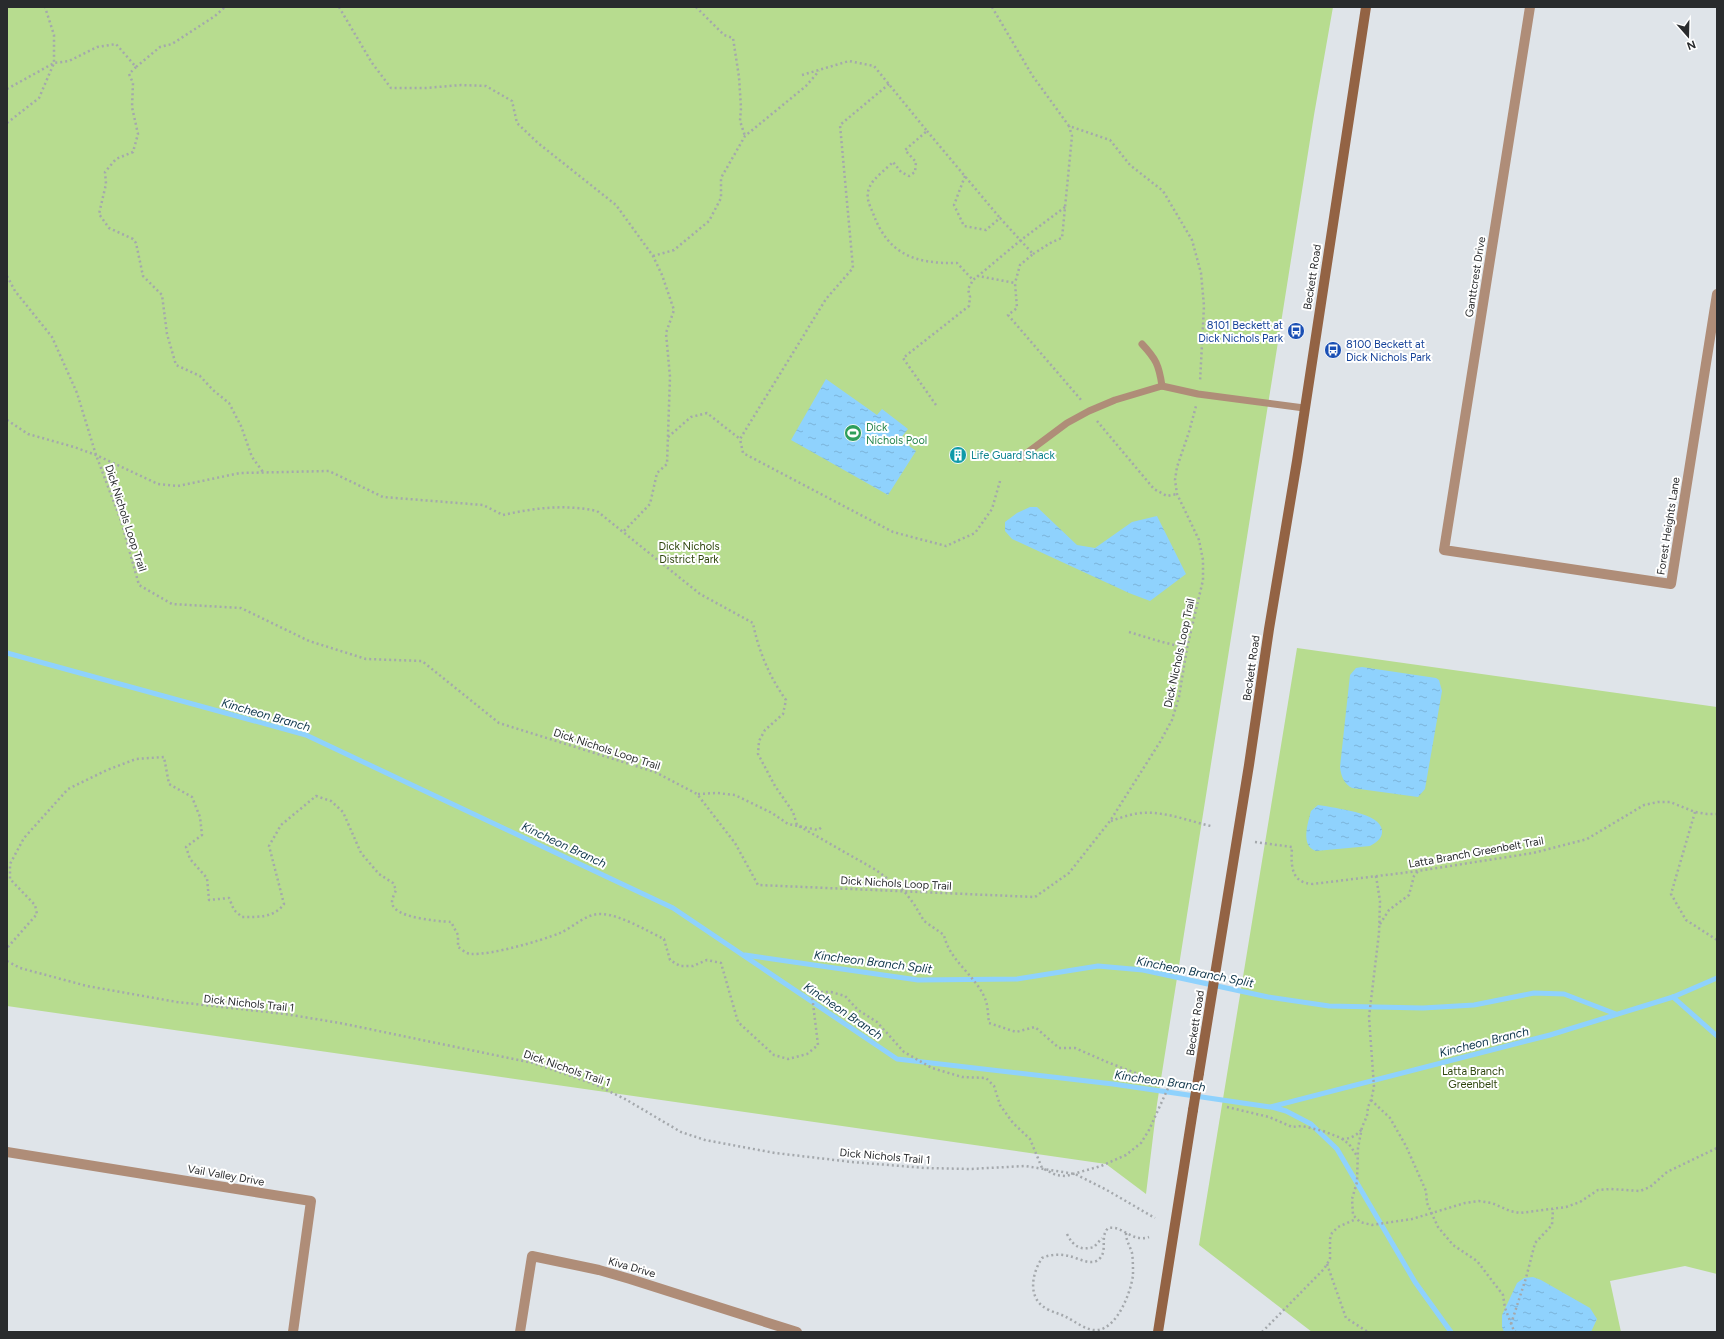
<svg xmlns="http://www.w3.org/2000/svg" width="1724" height="1339" font-family="Figtree,sans-serif">
<style>
.park{fill:#b7dc8f}
.water{fill:url(#water-ripples)}
.lines{fill:none;stroke-linecap:round;stroke-linejoin:round}
.stream{stroke:#8fd2fd;stroke-width:5}
.path{stroke:#a4a8ac;stroke-width:2.5;stroke-dasharray:2 3;stroke-linecap:butt}
.lane{stroke:#af8d78;stroke-width:7}
.street{stroke:#af8d78;stroke-width:10}
.secondary{stroke:#936344;stroke-width:10}
.secondary-bridge{stroke:#936344;stroke-width:10}
.labels{text-anchor:middle;stroke-width:4;stroke-linejoin:round;paint-order:stroke}
.street-label{font-size:11px;fill:#292b2d;stroke:#fff}
.transit-label{font-size:11px;fill:#164399;stroke:#fff;text-anchor:end}
.leisure-label{font-size:11px;fill:#27864d;stroke:#fff;text-anchor:start}
.culture-label{font-size:11px;fill:#0d838f;stroke:#fff;text-anchor:start}
.park-label{font-size:11px;fill:#2f460d;stroke:#fff}
.water-label{font-size:12px;font-style:italic;fill:#0e354a;stroke:#fff}
</style>
<defs>
<pattern id="water-ripples" width="26" height="14" patternUnits="userSpaceOnUse"><rect width="26" height="14" fill="#8fd2fd"/><path d="M2 4q2-2 4 0t4 0M15 11q2-2 4 0t4 0" fill="none" stroke="#7bb4d9"/></pattern>
</defs>
<rect width="100%" height="100%" fill="#dfe4e9"/>
<g class="park">
<path d="M7,7H1333L1314,115L1157,1104L1146,1194L1106,1164L7,1006Z"/>
<path d="M1297,648L1717,707V1274L1685,1266L1610,1281L1621,1332H1312L1199,1245Z"/>
</g>
<g class="water">
<path d="M826,379L877,415L882,409L908,429L900,439L916,451L888,495L791,440Z"/>
<path d="M1030,507H1037L1077,545L1095,548L1132,522L1157,516L1186,574L1150,601L1129,593L1012,539L1005,531V522L1017,513Z"/>
<path d="M1362,667L1436,678L1439,680L1442,691L1425,789L1418,797L1352,788C1344,784 1341,776 1340,767L1350,675L1356,668Z"/>
<path d="M1318,805L1325,806C1339,809 1380,813 1382,830C1383,838 1377,842 1370,846L1316,851C1300,846 1308,823 1311,811Z"/>
<path d="M1533,1277L1541,1280L1590,1308L1597,1319L1591,1332H1504L1502,1327V1315L1517,1283L1524,1278Z"/>
</g>
<g class="lines">
<g class="stream">
<path d="M7,653L306,735L673,908L897,1059L1113,1084L1270,1107L1550,1035L1673,997L1717,978"/>
<path d="M745,955L918,980L1017,979L1098,966L1143,970L1268,997L1329,1006L1423,1008L1474,1005L1534,993L1564,994L1616,1014"/>
<path d="M1673,997L1717,1036"/>
<path d="M1272,1107L1286,1111L1311,1124L1337,1149L1415,1282L1451,1332"/>
</g>
<g class="path">
<path d="M339,7L372,63L391,88H426L461,85L486,86L512,101L517,123L538,143L616,205L653,256L662,275L674,310L666,333L670,377L667,464L657,473L650,504L624,531"/>
<path d="M696,7L724,35L733,38L739,77L741,108L740,121L745,136"/>
<path d="M992,7L1032,75L1069,126L1110,140L1130,165L1163,191L1192,240L1201,273L1204,306L1200,382"/>
<path d="M136,67L129,74L133,83L132,107L138,134L133,152L116,159L105,172L106,184L99,214L109,228L133,239L136,243L143,276L162,295L167,334L176,365L200,376L213,390L229,403L241,426L252,457L263,472"/>
<path d="M802,75L849,61L874,66L927,131L905,150L916,162L915,172L909,176L901,172L893,162C887,168 873,179 870,186C865,196 869,204 873,213C888,255 916,264 957,263L973,280L978,276"/>
<path d="M889,84L840,125L853,268L826,299L740,439L743,453L893,532L946,546L975,533L992,509L1000,481"/>
<path d="M7,89L54,63L69,61L97,47L116,44L136,67L160,47L172,44L215,16L225,7"/>
<path d="M7,123L39,98L54,63V35L45,7"/>
<path d="M927,131L1000,218"/>
<path d="M965,176L954,205L964,226L986,230L1000,218L1033,254L1020,265L1015,283"/>
<path d="M1065,207L1021,240L978,276L1015,283L1017,308L1008,315L1082,401"/>
<path d="M1033,254L1052,242L1062,238L1072,136L1069,126"/>
<path d="M653,256L674,250L709,221L721,198V178L745,136L806,86L819,71"/>
<path d="M7,276L15,291L52,337L77,393L96,455L121,521L139,585L172,604L241,608L309,641L366,659L422,661L499,723L655,772L697,794L735,843L758,885L1035,897L1069,873L1110,821L1160,742L1172,720L1179,697L1187,648L1203,580V560L1199,540L1177,494L1175,480L1177,467L1189,432L1196,406"/>
<path d="M936,405L903,358L969,306L970,297L968,289L973,280"/>
<path d="M7,420L28,434L74,447L96,455L158,484L178,486L240,473L329,471L383,497L483,505L503,515C534,508 565,504 597,511L700,594L753,623C758,650 770,678 786,700L783,714L765,730L759,741L758,754L775,786L793,812L797,825L876,870L904,891L914,904L924,921L944,935C949,961 977,976 986,1001C988,1008 988,1016 989,1023L1016,1032L1035,1027L1059,1048H1075L1107,1062L1169,1086L1149,1130L1141,1143L1126,1155L1101,1166L1066,1176L1056,1175L1042,1168L1030,1139L1013,1123L1000,1105L994,1086L986,1078L962,1077L932,1068L904,1052L877,1022L858,1010L845,996L831,992H816L812,995L818,1045L807,1054L788,1059L774,1055L738,1022L721,963L707,960L693,966H680L670,960L664,939C647,931 621,915 602,914C586,913 574,927 560,933C540,941 492,955 471,954C466,954 462,949 458,947V935L451,922C438,921 392,918 392,902C392,898 395,893 396,890L393,883L379,874L361,853L343,812L331,801L316,796L281,825L269,846L284,904C274,918 258,917 242,917L234,910L229,898L209,900L207,878L190,859L186,847L202,835L200,817L192,797L169,784L164,757L136,759L107,770L68,789L24,838L10,864V879L35,905L37,914L7,948"/>
<path d="M1097,421L1154,489L1167,496L1177,494"/>
<path d="M668,437L691,417L707,413L740,439"/>
<path d="M1129,632L1162,642L1187,648"/>
<path d="M698,794L717,793L735,795L772,813L788,824L818,830L823,826"/>
<path d="M1695,812L1671,894L1686,920L1717,940"/>
<path d="M1111,821C1120,818 1130,814 1141,813C1165,811 1188,821 1211,826"/>
<path d="M1255,842L1292,847C1291,864 1290,883 1313,884L1418,871L1533,853L1587,839L1644,805L1658,802H1670L1695,812L1707,814H1717"/>
<path d="M1376,876L1380,901L1379,933L1369,1017L1374,1087L1371,1100L1368,1107L1367,1116L1362,1127L1358,1148L1357,1182L1352,1199L1353,1215L1360,1222L1372,1225L1412,1219L1465,1203L1479,1201L1492,1203L1510,1211L1520,1213L1566,1207L1580,1202L1598,1190L1611,1189L1640,1191L1650,1187L1667,1172L1717,1148"/>
<path d="M1380,924L1389,910L1409,895L1414,876L1418,871"/>
<path d="M7,961L20,968L87,986L177,1002L285,1014L340,1023L533,1063L594,1084L625,1099L681,1132L705,1140L775,1153L852,1162L925,1168L970,1169L1025,1166L1075,1174L1105,1189L1155,1218"/>
<path d="M1371,1100L1390,1118L1406,1146L1426,1191L1427,1203L1438,1227L1453,1245L1477,1261L1503,1295L1505,1308L1514,1331L1516,1332"/>
<path d="M1227,1107L1269,1117L1292,1127L1302,1126L1323,1131L1341,1138L1349,1144L1357,1156"/>
<path d="M1342,1139C1351,1139 1357,1135 1362,1129"/>
<path d="M1126,1233C1126,1241 1130,1246 1132,1253C1133,1259 1133,1268 1133,1275C1131,1292 1117,1329 1097,1330C1086,1331 1075,1321 1066,1317C1061,1314 1055,1313 1049,1310C1027,1300 1031,1275 1042,1258C1051,1254 1060,1254 1069,1256C1079,1258 1093,1268 1101,1257C1107,1248 1100,1237 1108,1228C1123,1225 1132,1243 1149,1237"/>
<path d="M1067,1234C1073,1246 1080,1251 1094,1247L1102,1238"/>
<path d="M1327,1264L1346,1318L1368,1332"/>
<path d="M1511,1324L1526,1278L1535,1243L1552,1225L1553,1209"/>
<path d="M1262,1332L1324,1269L1330,1259V1239L1332,1233L1338,1227L1356,1219"/>
</g>
<g class="lane">
<path d="M1142,344C1156,359 1159,365 1162,386"/>
<path d="M1020,458L1067,423L1089,411L1115,400L1162,386L1198,394L1304,408"/>
</g>
<g class="street">
<path d="M1530,7L1444,550L1671,584L1717,294"/>
<path d="M7,1152L311,1201L293,1332"/>
<path d="M520,1332L532,1256L599,1270L630,1279L797,1332"/>
</g>
<g class="secondary">
<path d="M1199,1073L1249,765L1269,629L1297,461L1366,7"/>
<path d="M1158,1332L1193,1110"/>
</g>
<path class="secondary-bridge" d="M1193,1110L1199,1073"/>
</g>
<defs>
<g id="bus-disc" transform="scale(0.9)"><circle r="9.5" fill="#1a4fb4" stroke="#fff"/><path d="M-5-6H5V4H4V6H2V4H-2V6H-4V4H-5ZM-3.5-4V0h7V-4ZM-3.5 1.2v1.5H-2V1.2ZM2 1.2v1.5H3.5V1.2Z" fill="#fff"/></g>
<g id="stadium-disc" transform="scale(0.9)"><circle r="9.5" fill="#2e9e5b" stroke="#fff"/><path d="M0-5a6.5 5 0 1 0 0 10a6.5 5 0 1 0 0-10ZM-3.5-1.8h7v3.6h-7Z" fill="#fff"/></g>
<g id="building-disc" transform="scale(0.9)"><circle r="9.5" fill="#0f9aa8" stroke="#fff"/><path d="M-4-6H4V6H1V3H-1V6H-4ZM-2.5-4.3h1.7v1.8h-1.7ZM.8-4.3h1.7v1.8H.8ZM-2.5-1h1.7V.8h-1.7ZM.8-1h1.7V.8H.8Z" fill="#fff"/></g>
</defs>
<g fill-rule="evenodd">
<use href="#bus-disc" x="1296" y="331"/>
<use href="#bus-disc" x="1333" y="350"/>
<use href="#stadium-disc" x="853" y="433"/>
<use href="#building-disc" x="958" y="455"/>
</g>
<g class="labels">
<g class="street-label">
<text transform="translate(1312 277) rotate(-81)" y="4">Beckett Road</text>
<text transform="translate(1475 277) rotate(-81)" y="4">Ganttcrest Drive</text>
<text transform="translate(126 518) rotate(72)" y="4">Dick Nichols Loop Trail</text>
<text transform="translate(1668 526) rotate(-81)" y="4">Forest Heights Lane</text>
<text transform="translate(1179 653) rotate(-78)" y="4">Dick Nichols Loop Trail</text>
<text transform="translate(1251 668) rotate(-82)" y="4">Beckett Road</text>
<text transform="translate(607 749) rotate(18)" y="4">Dick Nichols Loop Trail</text>
<text transform="translate(1476 852) rotate(-10)" y="4">Latta Branch Greenbelt Trail</text>
<text transform="translate(896 883) rotate(3)" y="4">Dick Nichols Loop Trail</text>
<text transform="translate(249 1003) rotate(6)" y="4">Dick Nichols Trail 1</text>
<text transform="translate(1195 1023) rotate(-81)" y="4">Beckett Road</text>
<text transform="translate(567 1068) rotate(19)" y="4">Dick Nichols Trail 1</text>
<text transform="translate(885 1156) rotate(5)" y="4">Dick Nichols Trail 1</text>
<text transform="translate(226 1175) rotate(10)" y="4">Vail Valley Drive</text>
<text transform="translate(632 1267) rotate(16)" y="4">Kiva Drive</text>
</g>
<g class="transit-label">
<text x="1283" y="329">8101 Beckett at<tspan x="1283" dy="13">Dick Nichols Park</tspan></text>
<text x="1346" y="348" text-anchor="start">8100 Beckett at<tspan x="1346" dy="13">Dick Nichols Park</tspan></text>
</g>
<g class="leisure-label">
<text x="866" y="431">Dick<tspan x="866" dy="13">Nichols Pool</tspan></text>
</g>
<g class="culture-label">
<text x="971" y="459">Life Guard Shack</text>
</g>
<g class="park-label">
<text x="689" y="550">Dick Nichols<tspan x="689" dy="13">District Park</tspan></text>
<text x="1473" y="1075">Latta Branch<tspan x="1473" dy="13">Greenbelt</tspan></text>
</g>
<g class="water-label">
<text transform="translate(266 715) rotate(16)" y="4">Kincheon Branch</text>
<text transform="translate(564 845) rotate(25)" y="4">Kincheon Branch</text>
<text transform="translate(873 962) rotate(7)" y="4">Kincheon Branch Split</text>
<text transform="translate(1195 972) rotate(11)" y="4">Kincheon Branch Split</text>
<text transform="translate(843 1011) rotate(34)" y="4">Kincheon Branch</text>
<text transform="translate(1484 1042) rotate(-14)" y="4">Kincheon Branch</text>
<text transform="translate(1160 1081) rotate(8)" y="4">Kincheon Branch</text>
</g>
</g>
<rect width="1724" height="1339" fill="none" stroke="#292b2d" stroke-width="16"/>
<g transform="translate(1688 36) rotate(160)" stroke="#ffffff" stroke-width="3" paint-order="stroke">
<path d="M0-3L7 15L0 10L-7 15Z" fill="#292b2d"/>
<text y="-6" font-size="11" font-weight="bold" text-anchor="middle" fill="#292b2d">N</text>
</g>
</svg>
